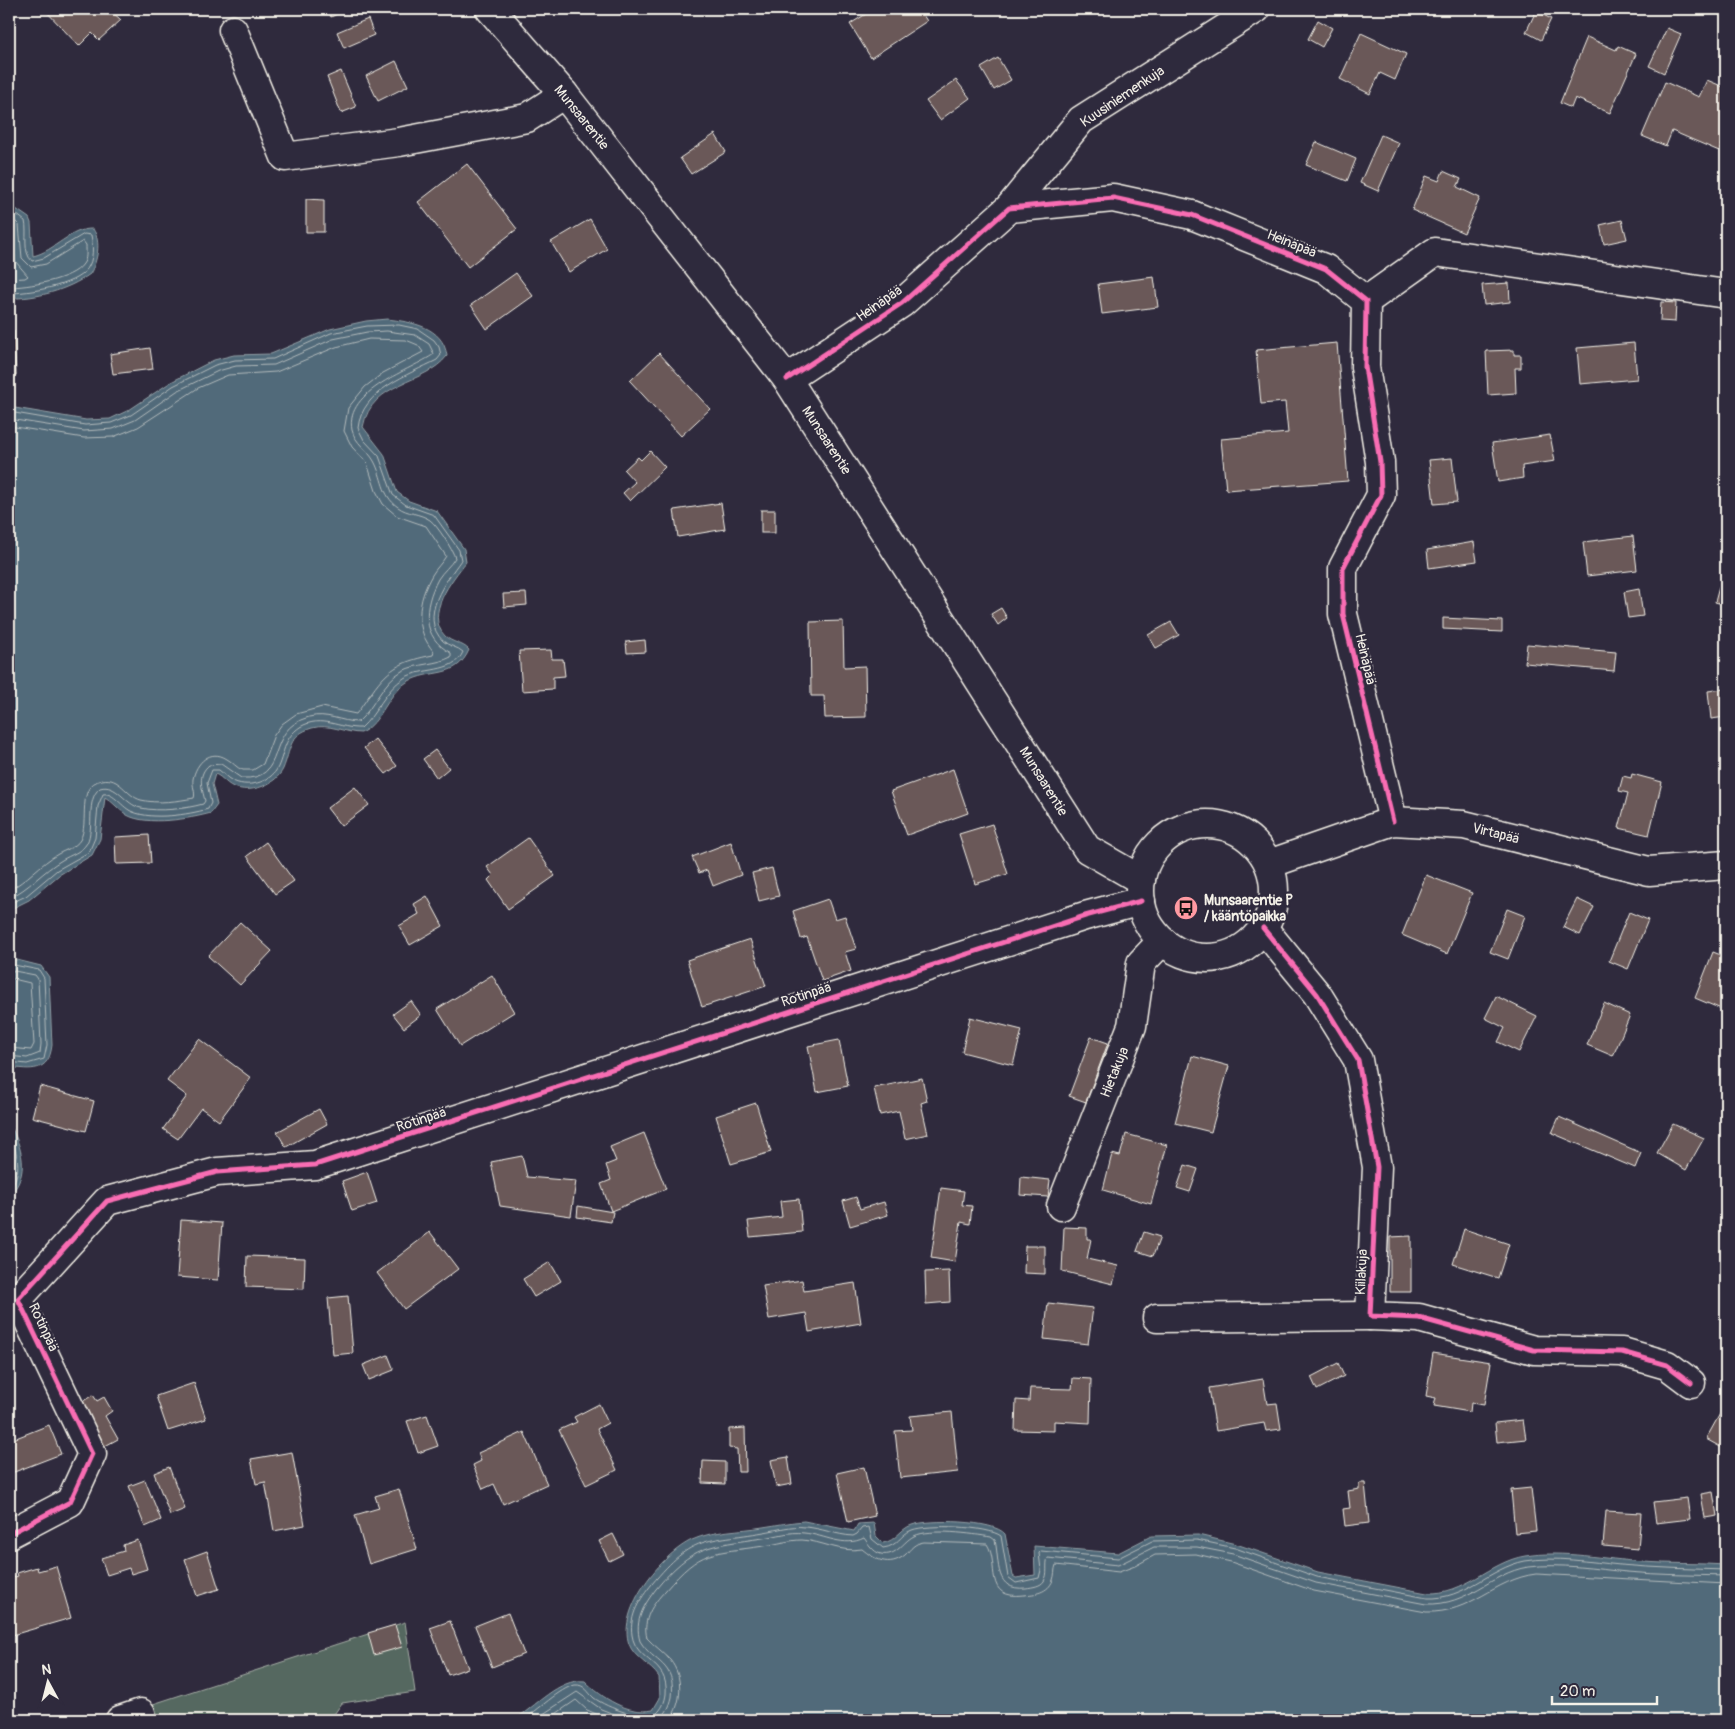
<svg xmlns="http://www.w3.org/2000/svg" width="1735" height="1729" font-family="Pangolin,sans-serif">
<style>
.green{fill:#556861;stroke:#a4aca4}
.water{fill:#516a7a;stroke:#92a0a6}
.lines{fill:none;stroke-linecap:round;stroke-linejoin:round}
.shore{stroke:#b3bbbc;stroke-width:1}
.building{fill:#6b5959;stroke:#f4f1e8}
.minor-casing{stroke:#f4f1e8;stroke-width:31}
.minor{stroke:#2f2a3d;stroke-width:28}
.cycleway-casing{stroke:#2f2a3d;stroke-width:8}
.cycleway{stroke:#f96db3;stroke-width:5}
.labels{text-anchor:middle;stroke-width:4.5;stroke-linejoin:round;paint-order:stroke}
.street-label{font-size:14px;fill:#f4f1e8;stroke:#2f2a3d}
.poi-label{font-size:14px;font-weight:bold;fill:#f4f1e8;stroke:#2f2a3d;text-anchor:start}
</style>
<rect width="100%" height="100%" fill="#2f2a3d"/>
<filter id="ink" filterUnits="userSpaceOnUse"><feTurbulence type="fractalNoise" baseFrequency=".02" numOctaves="2"/><feDisplacementMap in="SourceGraphic" scale="10" xChannelSelector="R" yChannelSelector="G"/><feConvolveMatrix kernelMatrix="1 2 1 2 8 2 1 2 1" color-interpolation-filters="sRGB"/></filter>
<g filter="url(#ink)">
<path class="green" d="M405,1622L415,1692L342,1703L330,1720H104Z"/>
<g class="water">
<path d="M16,209L29,218L31,223L33,256C55,251 70,228 93,229C102,242 97,262 90,274C68,290 36,299 9,298V210Z"/>
<path d="M387,319C411,322 443,326 447,356C425,385 372,380 363,427L384,454L397,492L409,501L437,511L464,549L466,562C452,580 424,614 445,636C452,643 463,643 469,650C456,680 431,668 407,682C387,693 382,723 361,733C345,733 329,723 312,728C288,735 291,750 283,769C276,784 253,793 237,788C227,786 223,777 215,774L212,784L217,805L211,813C190,819 146,826 127,815C119,810 113,802 105,797L100,839L92,855L59,875L29,900L9,910V407L86,420L110,419L129,410L171,382L214,360L234,355L271,354L330,329L366,321Z"/>
<path d="M9,958L41,966L49,977L52,1045C49,1073 31,1070 9,1067Z"/>
<path d="M9,1123C22,1147 31,1174 9,1196Z"/>
<path d="M804,1521L854,1531L858,1524L874,1523L876,1536L883,1543C896,1541 900,1529 912,1525C929,1519 994,1520 1005,1534L1013,1576L1016,1578L1035,1575L1034,1546L1118,1553L1151,1536L1198,1535L1236,1544L1318,1572L1427,1593C1465,1595 1489,1562 1525,1556C1563,1550 1604,1559 1643,1562C1670,1564 1698,1563 1726,1565V1720H514C535,1707 559,1678 585,1681C602,1698 628,1715 653,1710L660,1698L659,1677C651,1665 634,1658 629,1644C617,1609 662,1554 692,1540C714,1530 740,1531 763,1527C777,1525 790,1522 804,1521Z"/>
</g>
<g class="lines">
<g class="shore">
<path d="M9,214H16L25,221C28,233 22,252 32,261L44,258L84,234L91,235C93,245 94,260 87,269C75,286 28,293 9,293"/>
<path d="M9,221H15L19,225L22,258L31,267L46,264L83,241L86,245C86,252 87,259 83,264C73,280 26,287 9,287"/>
<path d="M9,228L13,230L15,261L28,276L25,278L9,279"/>
<path d="M9,412L85,425L111,423L131,415L173,386L215,365L235,360L273,359L331,333L367,326L399,325L418,329L434,340L439,347L441,355L437,360C408,375 362,390 358,428L364,440L379,456L393,495L406,505L434,515L459,550L461,560C446,581 418,616 443,641C448,646 458,647 463,652C454,674 421,667 404,678C385,690 377,714 361,728C339,729 322,714 300,727C284,738 285,751 278,767C271,783 246,789 231,780C227,778 223,773 219,770H212L207,783L211,803L208,809C187,815 153,820 133,812C122,808 114,792 103,794L98,806L95,838L89,852L57,870L26,896L9,904"/>
<path d="M9,419L84,431L113,429L135,420L177,391L218,371L236,366L274,365L333,339L367,332L387,331L415,335L429,344L434,354C412,370 344,390 352,430C355,443 368,450 374,461C383,477 381,495 398,507C407,514 420,513 430,520C437,525 453,550 455,558C450,566 443,571 438,579C423,607 421,637 451,653V657C436,665 418,663 402,671C382,682 375,707 358,722C341,722 327,712 309,717C262,730 290,781 241,778L221,764L209,765C197,775 202,788 205,801L203,804C185,809 159,812 141,808C125,805 117,783 100,788C85,800 95,827 87,843C82,852 70,855 62,860C43,871 29,889 9,898"/>
<path d="M9,426L84,438L113,437L138,427L198,388L228,375L276,372L336,347L369,339L406,340L418,345L423,352L383,373L365,387L348,408L344,431L352,447L367,463L376,491L383,504L397,516L426,526L446,556C442,563 436,568 432,575C417,601 414,629 434,652L433,655C404,661 390,666 372,692C366,699 362,707 356,714L322,707L296,714L282,724L274,735L263,764L253,770H243C236,768 233,762 227,759C210,748 196,763 193,779C192,786 196,793 194,798C178,801 157,804 141,800C126,796 120,776 102,780C75,785 90,823 80,840C76,847 65,850 58,854C40,864 27,881 9,890"/>
<path d="M9,964L39,970L44,978L47,1045L44,1059L27,1064L9,1062"/>
<path d="M9,970L35,975L38,979L41,1044L40,1053L27,1058L9,1056"/>
<path d="M9,978L30,983L34,1044L31,1050L9,1048"/>
<path d="M9,1133C17,1151 24,1173 9,1189"/>
<path d="M523,1720C537,1711 560,1688 575,1685C585,1684 588,1693 594,1698C608,1708 640,1720 656,1714C662,1709 665,1702 666,1694C669,1661 636,1662 632,1635C629,1615 640,1599 652,1584C693,1534 706,1542 764,1532C777,1530 791,1525 805,1527C821,1528 836,1535 853,1536L857,1534L862,1528L869,1527L872,1539L883,1548C899,1546 899,1535 912,1530C928,1524 988,1526 1001,1536L1008,1577L1016,1583L1039,1578L1041,1570L1039,1553L1041,1551L1118,1558L1152,1541L1197,1540L1235,1548L1317,1577L1427,1598C1465,1600 1489,1568 1525,1561C1556,1556 1589,1562 1620,1565C1655,1568 1691,1569 1726,1570"/>
<path d="M534,1720L577,1692L601,1709L629,1720"/>
<path d="M547,1720L576,1700L587,1710L610,1720"/>
<path d="M658,1720C666,1715 670,1706 672,1697C676,1662 654,1664 640,1641C634,1620 644,1605 656,1589C693,1544 709,1546 763,1538C777,1536 790,1531 804,1533C825,1535 844,1548 864,1538C868,1543 873,1552 881,1554C897,1557 902,1542 914,1536C930,1528 973,1534 991,1537L995,1540C1000,1564 994,1591 1026,1588C1033,1587 1041,1586 1044,1581C1049,1574 1045,1564 1048,1558L1118,1565L1154,1547H1197L1233,1554L1316,1583L1426,1604C1469,1606 1490,1573 1528,1567C1561,1563 1595,1569 1627,1572C1660,1575 1693,1575 1726,1576"/>
<path d="M670,1720C682,1703 684,1677 670,1660C664,1652 654,1646 647,1638C642,1619 653,1604 665,1591C702,1548 711,1554 764,1546C777,1544 789,1540 802,1540C822,1541 840,1553 862,1549C874,1559 889,1568 905,1555C911,1549 914,1543 924,1542L987,1544C1000,1564 982,1600 1024,1595C1035,1594 1048,1593 1053,1580C1055,1575 1054,1570 1056,1565L1119,1572L1135,1566L1155,1555L1196,1554L1231,1562L1314,1591L1426,1612C1471,1614 1494,1579 1536,1574L1726,1584"/>
</g>
</g>
<g class="building">
<path d="M44,9H109L121,20L99,40L92,33L79,46Z"/>
<path d="M146,9H173L174,10L146,12Z"/>
<path d="M327,9H347L331,17Z"/>
<path d="M874,9H919L927,21L871,58L850,24Z"/>
<path d="M1536,11L1551,19L1541,40L1526,32Z"/>
<path d="M368,19L374,35L344,48L337,32Z"/>
<path d="M1318,20L1332,28L1322,47L1308,39Z"/>
<path d="M1667,28L1681,34L1664,73L1649,66Z"/>
<path d="M1361,33L1406,54L1395,80L1380,73L1370,94L1340,79Z"/>
<path d="M1587,37L1616,50L1618,46L1636,54L1610,113L1575,98L1571,108L1560,103Z"/>
<path d="M998,58L1011,80L994,90L981,68Z"/>
<path d="M396,61L408,86L378,101L366,76Z"/>
<path d="M341,71L356,107L341,113L327,77Z"/>
<path d="M956,80L970,98L940,120L926,101Z"/>
<path d="M1707,80L1726,88V135L1719,151L1672,131L1666,146L1642,136L1665,82L1699,97Z"/>
<path d="M715,134L726,152L691,174L680,158Z"/>
<path d="M1381,135L1399,143L1378,191L1360,183Z"/>
<path d="M1316,142L1356,159L1347,181L1306,165Z"/>
<path d="M467,164L517,229L468,267L418,202Z"/>
<path d="M1443,171L1461,179L1457,187L1480,198L1464,233L1412,210L1426,176L1439,181Z"/>
<path d="M306,199L324,200V232H306Z"/>
<path d="M590,219L607,249L569,272L551,242Z"/>
<path d="M1622,220L1627,239L1604,244L1600,225Z"/>
<path d="M516,273L533,296L487,329L471,305Z"/>
<path d="M1154,277L1158,307L1102,314L1098,284Z"/>
<path d="M1509,283L1510,302L1484,305L1482,285Z"/>
<path d="M1661,302L1676,303L1675,322L1660,321Z"/>
<path d="M9,331H14L16,375H9Z"/>
<path d="M1337,343L1348,481L1226,490L1221,439L1288,433L1285,402L1261,404L1256,350Z"/>
<path d="M1634,343L1637,379L1580,384L1577,348Z"/>
<path d="M150,348L153,369L113,374L110,354Z"/>
<path d="M1514,350V355H1521V368H1515L1516,393L1488,395L1486,351Z"/>
<path d="M659,353L710,409L681,436L630,381Z"/>
<path d="M1550,435L1555,461L1522,466L1523,478L1498,482L1492,443Z"/>
<path d="M650,451L665,467L630,501L623,493L635,482L624,470L638,457L641,460Z"/>
<path d="M1452,458L1457,502L1434,504L1429,460Z"/>
<path d="M721,503L725,529L678,537L674,510Z"/>
<rect x="761" y="510" width="14" height="23"/>
<path d="M1633,536L1637,570L1587,576L1583,542Z"/>
<path d="M1474,542L1477,561L1429,568L1427,550Z"/>
<path d="M1722,576L1726,577V605L1715,602Z"/>
<path d="M1639,589L1643,616L1628,618L1624,592Z"/>
<path d="M526,593L527,605L504,607L503,594Z"/>
<path d="M1001,608L1007,618L998,625L991,614Z"/>
<path d="M1443,618L1502,621V632L1443,629Z"/>
<path d="M843,621L844,667L865,666L866,717L825,718L824,696H811L810,622Z"/>
<path d="M1171,622L1179,635L1156,648L1148,635Z"/>
<path d="M645,640L646,652L627,653L626,642Z"/>
<path d="M1527,644L1616,652L1614,671L1525,663Z"/>
<path d="M551,650L552,659H563L565,676L553,677V689L522,691L519,651Z"/>
<path d="M1724,689L1726,717L1711,719L1708,691Z"/>
<path d="M375,739L397,766L386,774L364,748Z"/>
<path d="M435,750L449,768L437,778L423,759Z"/>
<path d="M953,769L968,813L907,835L891,791Z"/>
<path d="M1632,774L1662,782L1649,835L1619,828L1628,793L1619,791L1623,776L1631,778Z"/>
<path d="M355,787L369,805L341,826L327,808Z"/>
<path d="M992,824L1008,874L975,884L959,834Z"/>
<path d="M149,835L151,863L116,864L115,837Z"/>
<path d="M528,838L555,876L508,909L488,880L493,875L487,867Z"/>
<path d="M266,842L294,881L275,894L247,856Z"/>
<path d="M731,842L741,875L713,886L707,870L699,873L692,857Z"/>
<path d="M772,868L779,896L759,901L752,873Z"/>
<path d="M1426,875L1472,893L1447,954L1402,935Z"/>
<path d="M427,896L443,926L410,945L399,926L419,914L414,904Z"/>
<path d="M828,899L835,919L845,916L856,949L845,952L851,971L822,981L807,937L801,939L793,911Z"/>
<path d="M1577,899L1594,907L1580,935L1563,927Z"/>
<path d="M1507,909L1525,916L1508,959L1490,952Z"/>
<path d="M1629,912L1648,920L1628,969L1609,961Z"/>
<path d="M240,922L272,951L240,985L208,956Z"/>
<path d="M750,939L766,986L702,1007L687,960Z"/>
<path d="M1713,952L1726,957V1011L1695,998Z"/>
<path d="M492,975L514,1012L460,1046L437,1009Z"/>
<path d="M1496,996L1537,1016L1519,1052L1498,1042L1505,1028L1485,1018Z"/>
<path d="M411,1001L421,1015L404,1028L393,1014Z"/>
<path d="M1604,1003L1630,1015L1613,1056L1587,1045Z"/>
<path d="M970,1017L1022,1030L1013,1065L962,1052Z"/>
<path d="M1091,1037L1108,1043L1086,1102L1069,1096Z"/>
<path d="M199,1039L251,1078L219,1121L201,1108L178,1139L163,1129L187,1096L167,1081Z"/>
<path d="M839,1040L848,1086L817,1092L808,1046Z"/>
<path d="M1192,1056L1229,1066L1211,1132L1175,1123Z"/>
<path d="M922,1078L927,1101L921,1103L928,1134L905,1139L899,1111L880,1115L874,1088Z"/>
<path d="M40,1086L94,1101L86,1131L32,1117Z"/>
<path d="M756,1103L771,1152L731,1164L716,1116Z"/>
<path d="M319,1109L327,1124L286,1147L277,1132Z"/>
<path d="M1559,1117L1641,1153L1635,1168L1552,1133Z"/>
<path d="M1673,1124L1704,1138L1686,1170L1657,1153Z"/>
<path d="M644,1133L666,1189L611,1211L601,1184L611,1180L606,1165L616,1161L610,1147Z"/>
<path d="M1126,1134L1167,1145L1151,1204L1103,1190L1112,1154L1120,1156Z"/>
<path d="M522,1156L527,1177L576,1181L571,1216L500,1206L491,1162Z"/>
<path d="M1185,1165L1198,1169L1190,1192L1177,1188Z"/>
<path d="M367,1172L377,1203L352,1211L342,1181Z"/>
<path d="M1021,1177L1050,1180L1048,1197L1020,1195Z"/>
<path d="M941,1188L964,1191L962,1205L972,1206L970,1224L961,1222L955,1262L931,1258Z"/>
<path d="M856,1197L860,1209L884,1202L888,1215L850,1226L843,1201Z"/>
<path d="M799,1199L802,1232L750,1237L748,1221L782,1217L780,1201Z"/>
<path d="M578,1206L613,1212L611,1222L577,1217Z"/>
<path d="M181,1220L222,1223L218,1280L177,1277Z"/>
<path d="M1064,1227L1087,1228V1239H1091L1087,1259L1118,1266L1113,1284L1062,1271Z"/>
<path d="M1464,1229L1509,1244L1498,1278L1453,1264Z"/>
<path d="M430,1232L458,1269L404,1309L377,1273Z"/>
<path d="M1144,1232L1160,1237L1153,1256L1137,1251Z"/>
<path d="M1411,1236V1292H1390V1237Z"/>
<path d="M1025,1246H1045V1274L1024,1273Z"/>
<path d="M247,1256L305,1258L304,1289L246,1287Z"/>
<path d="M550,1262L561,1281L534,1297L523,1279Z"/>
<path d="M949,1271L950,1302L926,1304L925,1272Z"/>
<path d="M802,1280L804,1291L855,1283L861,1323L809,1332L806,1313L769,1319L763,1286Z"/>
<path d="M348,1296L353,1353L333,1355L328,1298Z"/>
<path d="M1048,1303L1093,1308L1088,1344L1044,1339Z"/>
<path d="M1433,1353L1491,1362L1484,1405L1471,1403L1470,1412L1434,1406L1436,1398L1426,1396Z"/>
<path d="M388,1355L394,1370L369,1380L363,1365Z"/>
<path d="M1338,1363L1344,1376L1317,1390L1311,1377Z"/>
<path d="M1073,1378L1091,1379L1090,1423L1054,1421V1431L1015,1430L1016,1400L1029,1401L1030,1388L1072,1389Z"/>
<path d="M1263,1379L1267,1404L1277,1403L1281,1429L1266,1431L1264,1423L1216,1431L1209,1388Z"/>
<path d="M194,1383L206,1419L168,1431L156,1396Z"/>
<path d="M93,1395L97,1401L104,1397L112,1411L105,1416L118,1439L105,1446L80,1403Z"/>
<path d="M1726,1403V1450L1706,1439Z"/>
<path d="M599,1404L608,1423L597,1429L617,1470L586,1485L559,1430L577,1422L574,1417Z"/>
<path d="M952,1412L958,1472L900,1478L895,1431L912,1430L910,1416Z"/>
<path d="M427,1415L438,1446L418,1453L407,1421Z"/>
<path d="M1523,1420L1526,1439L1497,1442L1495,1423Z"/>
<path d="M49,1425L61,1454L9,1474V1434L11,1440Z"/>
<path d="M745,1428L746,1472H738L737,1449L729,1448V1429Z"/>
<path d="M524,1432L547,1484L503,1504L494,1484L483,1489L473,1465L481,1461L478,1453Z"/>
<path d="M292,1452L305,1525L274,1531L265,1482L256,1484L251,1459Z"/>
<path d="M788,1457L792,1484L776,1487L771,1460Z"/>
<path d="M703,1461L725,1462V1484L702,1483Z"/>
<path d="M169,1467L185,1509L170,1515L154,1473Z"/>
<path d="M864,1467L875,1516L848,1522L837,1473Z"/>
<path d="M145,1480L161,1520L145,1527L129,1486Z"/>
<path d="M1359,1483H1365L1369,1523L1345,1526L1343,1509L1350,1508L1348,1491L1359,1489Z"/>
<path d="M1531,1488L1536,1531L1515,1533L1511,1490Z"/>
<path d="M399,1489L417,1549L369,1564L355,1515L379,1508L375,1496Z"/>
<path d="M1713,1492L1717,1516L1705,1518L1701,1494Z"/>
<path d="M1687,1498L1690,1519L1656,1523L1653,1502Z"/>
<path d="M1606,1511L1641,1513L1638,1549L1603,1546Z"/>
<path d="M613,1534L623,1554L609,1561L599,1541Z"/>
<path d="M138,1540L147,1569L131,1574L129,1568L107,1575L101,1558L124,1551L123,1545Z"/>
<path d="M207,1551L219,1589L197,1596L185,1559Z"/>
<path d="M56,1566L71,1618L9,1636V1579L18,1576L17,1573L37,1567L38,1571Z"/>
<path d="M508,1613L524,1654L492,1667L475,1626Z"/>
<path d="M450,1621L468,1668L448,1675L430,1628Z"/>
<path d="M395,1625L402,1647L374,1655L368,1633Z"/>
</g>
<g class="lines">
<g class="minor-casing">
<g id="minor">
<path d="M490,9L564,94L787,379L1087,849L1141,880"/>
<path d="M233,30L285,157L399,142L527,118L564,94"/>
<path d="M1009,208L1081,120L1256,9"/>
<path d="M1366,301L1435,252L1726,294"/>
<path d="M787,379L902,303L1009,208L1113,198L1192,215L1326,269L1366,301L1365,367L1380,462L1381,495L1343,568V614L1393,821"/>
<circle cx="1207" cy="891" r="67"/>
<path d="M1269,864L1393,821L1464,825L1649,871L1726,865"/>
<path d="M1263,928L1317,994L1358,1060L1377,1167L1370,1316L1419,1318L1534,1350L1622,1352L1667,1365L1691,1383"/>
<path d="M1061,1206L1132,1026L1141,963L1162,941"/>
<path d="M1157,1318L1370,1316"/>
<path d="M9,1534L70,1502L92,1454L18,1299L107,1201L217,1172L315,1165L1085,916L1141,901"/>
<path d="M120,1720L141,1713"/>
</g>
</g>
<use href="#minor" class="minor"/>
<g class="cycleway-casing">
<g id="cycleway">
<path d="M787,379L902,303L1009,208L1113,198L1192,215L1326,269L1366,301L1365,367L1380,462L1381,495L1343,568V614L1393,821"/>
<path d="M1263,928L1317,994L1358,1060L1377,1167L1370,1316L1419,1318L1534,1350L1622,1352L1667,1365L1691,1383"/>
<path d="M9,1534L70,1502L92,1454L18,1299L107,1201L217,1172L315,1165L1085,916L1141,901"/>
</g>
</g>
<use href="#cycleway" class="cycleway"/>
</g>
</g>
<defs>
<g id="bus-disc" transform="scale(1.25)"><circle r="9.5" fill="#ff9aa2" stroke="#2f2a3d"/><path d="M-5-6H5V4H4V6H2V4H-2V6H-4V4H-5ZM-3.5-4V0h7V-4ZM-3.5 1.2v1.5H-2V1.2ZM2 1.2v1.5H3.5V1.2Z" fill="#111"/></g>
</defs>
<g fill-rule="evenodd">
<use href="#bus-disc" x="1186" y="908"/>
</g>
<g class="labels">
<g class="street-label">
<text transform="translate(1122 96) rotate(-34)" y="5">Kuusiniemenkuja</text>
<text transform="translate(582 117) rotate(51)" y="5">Munsaarentie</text>
<text transform="translate(1292 243) rotate(22)" y="5">Heinäpää</text>
<text transform="translate(879 303) rotate(-35)" y="5">Heinäpää</text>
<text transform="translate(827 440) rotate(57)" y="5">Munsaarentie</text>
<text transform="translate(1366 659) rotate(77)" y="5">Heinäpää</text>
<text transform="translate(1044 781) rotate(58)" y="5">Munsaarentie</text>
<text transform="translate(1496 833) rotate(14)" y="5">Virtapää</text>
<text transform="translate(806 994) rotate(-18)" y="5">Rotinpää</text>
<text transform="translate(1114 1072) rotate(-68)" y="5">Hietakuja</text>
<text transform="translate(421 1119) rotate(-18)" y="5">Rotinpää</text>
<text transform="translate(1361 1272) rotate(-87)" y="5">Kiilakuja</text>
<text transform="translate(44 1327) rotate(65)" y="5">Rotinpää</text>
</g>
<g class="poi-label">
<text x="1204" y="905">Munsaarentie P<tspan x="1204" dy="16">/ kääntöpaikka</tspan></text>
</g>
</g>
<rect width="1735" height="1729" fill="none" stroke="#2f2a3d" stroke-width="30"/>
<rect x="15" y="15" width="1705" height="1699" fill="none" stroke="#f4f1e8" stroke-width="2" filter="url(#ink)"/>
<g transform="translate(48 1682) rotate(353)" stroke="#2f2a3d" stroke-width="4" paint-order="stroke">
<path d="M0-4L9 19L0 12L-9 19Z" fill="#f4f1e8"/>
<text y="-8" font-size="14" font-weight="bold" text-anchor="middle" fill="#f4f1e8">N</text>
</g>
<path d="M1552 1696v8h105v-8" fill="none" stroke="#f4f1e8" stroke-width="2.5"/>
<text x="1560" y="1696" font-size="15" fill="#f4f1e8" stroke="#2f2a3d" stroke-width="4" paint-order="stroke">20 m</text>
</svg>
